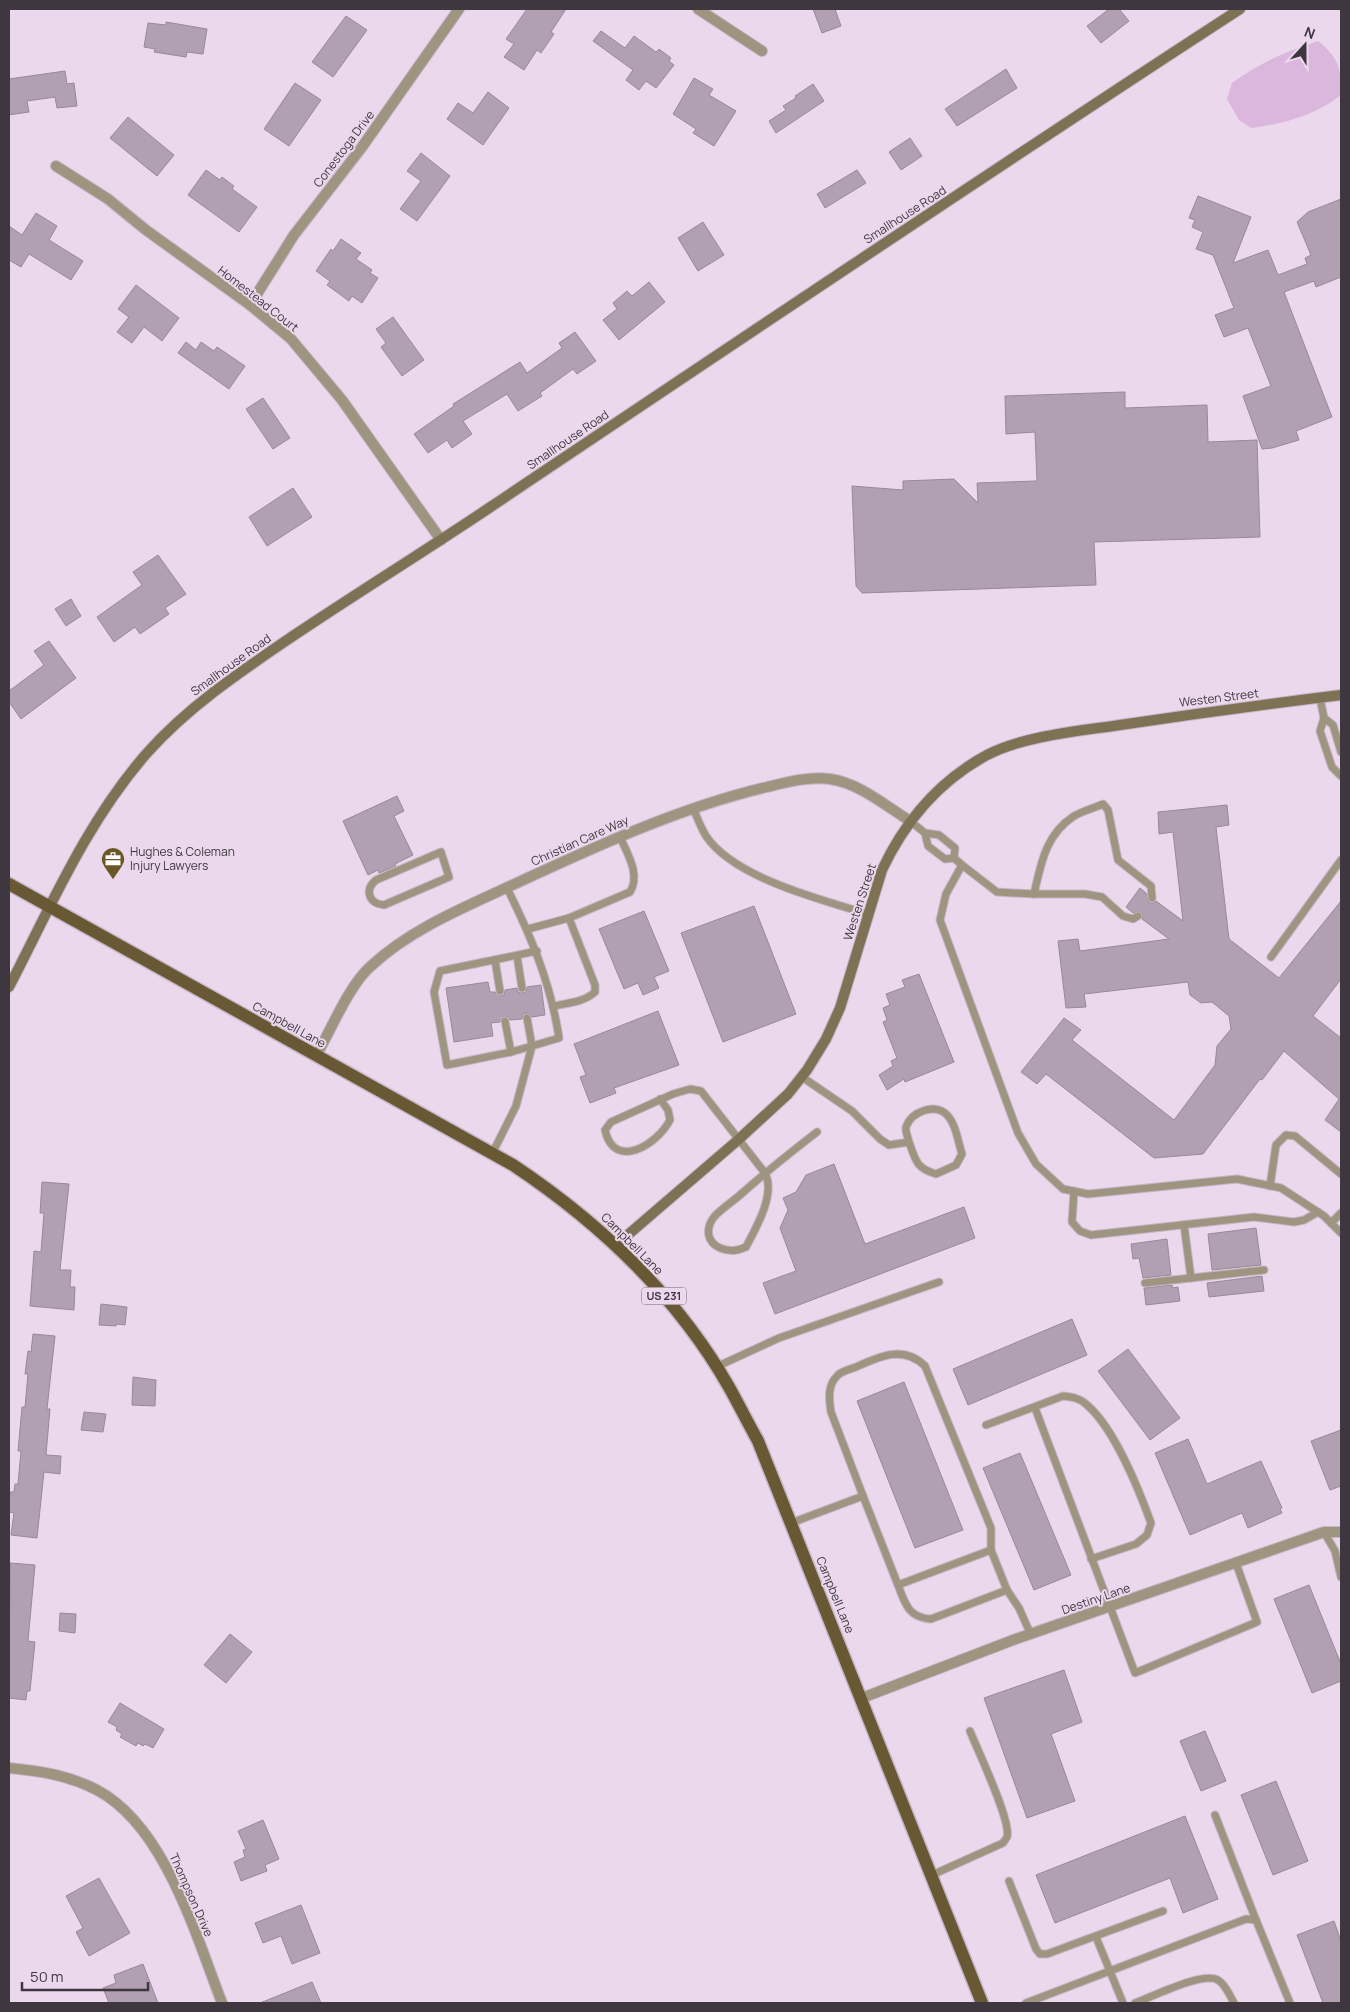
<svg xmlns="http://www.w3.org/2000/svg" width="1350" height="2012" font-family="Manrope,sans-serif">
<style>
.water{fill:#dbb7de}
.building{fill:#b19fb2;stroke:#99889b}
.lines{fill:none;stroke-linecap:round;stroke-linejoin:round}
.lane-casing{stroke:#c5b5c6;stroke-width:9}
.street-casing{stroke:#c5b5c6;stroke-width:12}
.secondary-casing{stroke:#c5b5c6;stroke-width:12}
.primary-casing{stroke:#c5b5c6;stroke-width:15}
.lane{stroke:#9e9581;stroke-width:7}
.street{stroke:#9e9581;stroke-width:10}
.secondary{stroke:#7e7154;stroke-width:10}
.primary{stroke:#685833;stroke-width:12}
.labels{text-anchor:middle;stroke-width:4;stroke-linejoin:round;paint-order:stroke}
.shield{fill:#ebd8ec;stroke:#736773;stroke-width:1}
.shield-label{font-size:11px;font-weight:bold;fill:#3f373f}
.street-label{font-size:12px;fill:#3f373f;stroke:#ebd8ec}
.poi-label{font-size:12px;fill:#3f373f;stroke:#ebd8ec;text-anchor:start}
</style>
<rect width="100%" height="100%" fill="#ebd8ec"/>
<path class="water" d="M1318,41C1339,58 1341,68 1341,95C1316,115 1283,124 1251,128L1239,120L1227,99L1232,83C1261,62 1285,52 1318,41Z"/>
<g class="building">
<path d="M527,9H566L551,32L554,34L541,53L537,50L524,70L504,57L514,44L506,39Z"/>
<path d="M813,9H835L841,26L822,33Z"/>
<path d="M1109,9H1119L1129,21L1101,43L1087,26Z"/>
<path d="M346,16L367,30L333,77L312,62Z"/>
<path d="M166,22L207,29L203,54L187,52L186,57L154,52L155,49L144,47L148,23L166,25Z"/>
<path d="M601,31L625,48L634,36L656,52L659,49L671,58L669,61L674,65L656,88L646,81L639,90L626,80L633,70L593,41Z"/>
<path d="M1006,69L1017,88L957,126L945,109Z"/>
<path d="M65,71L67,84L74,83L77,106L57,108L55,97L27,101L29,112L9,115V79Z"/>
<path d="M694,78L713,89L709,95L736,111L714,146L693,133L696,129L673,114Z"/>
<path d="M295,83L321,100L289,146L264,129Z"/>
<path d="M813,84L824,101L776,133L769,121L786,110L783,106L796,98L795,96Z"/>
<path d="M488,92L509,108L483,145L447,119L458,103L473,113Z"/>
<path d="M128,117L174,155L157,176L110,138Z"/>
<path d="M910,138L922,156L901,170L889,152Z"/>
<path d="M421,153L450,176L417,221L400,209L421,181L407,171Z"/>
<path d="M206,170L220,180L222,177L234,186L232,189L257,207L239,232L188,195Z"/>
<path d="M857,170L866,183L825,208L817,194Z"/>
<path d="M1198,196L1251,217L1233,263L1268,250L1278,275L1307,264L1305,258L1311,255L1297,222L1308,212L1341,199V277L1316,287L1314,281L1284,292L1332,417L1296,431L1299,440L1272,448L1262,449L1243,396L1271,386L1248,328L1224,337L1215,315L1234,308L1213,255L1196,249L1203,232L1192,227L1195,220L1189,218Z"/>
<path d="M36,213L57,226L49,240L83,261L71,280L29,254L21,267L9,260V226L22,235Z"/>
<path d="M703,222L724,255L698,271L678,238Z"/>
<path d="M341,239L361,253L356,259L372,270L370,273L378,278L362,303L352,296L349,301L327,285L330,281L316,271L331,249L333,251Z"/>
<path d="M649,282L665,302L619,340L603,320L617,309L613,303L627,291L632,296Z"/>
<path d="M136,285L179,318L162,341L144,327L132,343L117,332L129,317L118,309Z"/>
<path d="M393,317L424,360L402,376L381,347L386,343L376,329Z"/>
<path d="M575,332L596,361L577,374L573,369L540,393L542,396L518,411L507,394L463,421L472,434L452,448L447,440L428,453L414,434L454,406L453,404L520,362L527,373L562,348L559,343Z"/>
<path d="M186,342L196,350L201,342L214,351L217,347L245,366L229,389L178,353Z"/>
<path d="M1125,392V408L1207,405L1208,442L1257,440L1260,537L1094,542L1096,585L862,593L856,586L852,486L903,490V481L954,479L978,503L977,483L1037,481L1035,432L1006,434L1005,396Z"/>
<path d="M263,398L290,438L273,449L246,409Z"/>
<path d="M293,488L312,517L267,546L249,517Z"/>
<path d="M158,555L186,594L165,608L169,614L140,634L135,627L114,642L97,617L142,585L133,572Z"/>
<path d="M71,599L81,616L66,626L55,609Z"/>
<path d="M49,641L76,678L21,719L9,702V691L44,665L34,651Z"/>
<path d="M397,796L404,811L394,816L413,855L395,864L396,866L379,873L378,870L368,875L343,821Z"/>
<path d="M1227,805L1229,825L1216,827L1229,939L1279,978L1341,901V979L1313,1016L1341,1038V1132L1325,1120L1339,1099L1284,1051L1262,1080L1260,1079L1203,1154L1154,1158L1046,1074L1037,1084L1021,1072L1064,1018L1081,1030L1072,1040L1174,1120L1215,1065L1217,1046L1231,1029L1229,1016L1212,1002L1201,1003L1190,995L1188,982L1084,994L1086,1007L1066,1008L1058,941L1078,939L1080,951L1169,939L1142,919L1143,915L1141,912L1133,913L1126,907L1140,888L1146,893L1149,903H1153L1156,901L1183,921L1173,832L1159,834L1158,812Z"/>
<path d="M754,906L796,1014L723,1042L681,933Z"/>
<path d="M644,911L669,971L654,977L659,988L643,995L638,983L624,989L599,929Z"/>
<path d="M919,974L954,1062L905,1082L904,1079L887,1090L879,1075L893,1066L891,1061L897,1058L883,1022L887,1020L883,1008L890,1005L886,994L905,987L902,980Z"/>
<path d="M488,982L490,992H495L500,996L504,995L505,990L517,988L518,992L522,993L526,992L527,987L541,985L545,1015L532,1017L527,1013L523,1014L522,1019L510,1020L509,1017L504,1016L500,1022L491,1023L493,1036L454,1042L446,988Z"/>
<path d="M658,1011L679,1065L614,1088L616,1093L590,1103L580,1077L586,1075L574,1044Z"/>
<path d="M834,1164L865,1244L964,1207L975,1238L775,1314L763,1283L796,1271L780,1228L788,1210L783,1198L796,1192L806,1175Z"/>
<path d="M42,1182L69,1184L60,1270H71L70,1287H75L74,1310L30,1306L34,1251L41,1252L44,1213H40Z"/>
<path d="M1256,1228L1261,1265L1212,1270L1208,1234Z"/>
<path d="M1167,1239L1171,1275L1143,1278L1139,1258L1133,1259L1131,1244Z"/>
<path d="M1262,1276L1264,1291L1209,1297L1207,1283Z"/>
<path d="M1172,1285L1173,1288L1178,1287L1180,1301L1146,1305L1144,1288Z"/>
<path d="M101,1304L127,1307L125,1325L116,1324V1326L99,1325Z"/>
<path d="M1072,1319L1087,1355L968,1405L953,1369Z"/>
<path d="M33,1334L55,1336L47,1409H50L46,1455L61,1456L60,1474L44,1472L37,1538L11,1535L14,1513L9,1512L10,1492H14L15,1484H18L21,1451H18L22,1407H25L28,1374H25L28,1351L31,1352Z"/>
<path d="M1128,1349L1180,1418L1150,1440L1098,1371Z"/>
<path d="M133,1377L156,1380L155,1406L132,1405Z"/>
<path d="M904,1382L963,1530L915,1548L857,1401Z"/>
<path d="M84,1412L106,1414L103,1432L81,1430Z"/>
<path d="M1341,1430V1486L1330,1490L1311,1441Z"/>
<path d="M1188,1439L1207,1484L1261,1461L1282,1508L1280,1509L1282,1513L1248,1528L1242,1513L1190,1535L1155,1453Z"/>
<path d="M1020,1453L1071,1575L1034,1590L983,1468Z"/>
<path d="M10,1563L35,1565L28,1641L35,1642L30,1691H27L26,1700L9,1698Z"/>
<path d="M1309,1585L1341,1664V1681L1312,1693L1274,1599Z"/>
<path d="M60,1613L76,1614L75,1633L59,1631Z"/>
<path d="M230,1634L252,1652L226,1683L204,1665Z"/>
<path d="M1064,1670L1082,1722L1051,1734L1075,1801L1027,1818L984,1698Z"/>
<path d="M120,1703L164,1729L153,1748L145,1744L143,1746L138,1743L136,1746L120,1737L122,1734L116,1730L117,1727L108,1722Z"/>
<path d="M1205,1731L1226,1781L1201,1791L1180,1741Z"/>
<path d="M1276,1781L1308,1861L1273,1875L1241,1795Z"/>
<path d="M1185,1816L1218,1899L1183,1913L1170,1878L1055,1923L1036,1875Z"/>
<path d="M263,1820L279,1859L265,1865L267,1871L241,1881L234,1862L245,1857L243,1850L246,1849L238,1831Z"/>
<path d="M99,1878L130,1933L89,1956L76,1932L83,1928L66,1896Z"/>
<path d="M301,1905L320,1953L292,1964L281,1936L263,1943L255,1923Z"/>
<path d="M1334,1921L1341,1941V2003H1323L1297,1935Z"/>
<path d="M143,1964L158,2003H109L103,1988L116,1983L114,1975Z"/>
<path d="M312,1982L321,2003H260Z"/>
</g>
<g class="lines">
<g class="lane-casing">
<g id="lane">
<path d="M1320,698L1324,718L1320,731L1332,767L1341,776"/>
<path d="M1324,718L1333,725L1341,752"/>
<path d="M693,808C697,817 701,828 706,836C734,878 822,900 868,914"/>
<path d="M910,821L925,833L939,835L955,848L954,858L945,859L928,846L925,833"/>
<path d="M441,852L449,877L384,905C369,904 364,890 376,880Z"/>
<path d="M954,858L962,865L997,892L1034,894H1085L1102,897L1123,916L1133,919L1138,916"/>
<path d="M962,865L946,894L940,920L1018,1133L1036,1164L1063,1189L1088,1194L1237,1179L1281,1188L1324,1216L1341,1233"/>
<path d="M1034,894C1041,864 1045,835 1074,816C1083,811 1094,808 1103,804L1108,810L1118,860L1151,886L1152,898"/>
<path d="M528,929L569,918"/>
<path d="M517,956L522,988"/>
<path d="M1271,957L1341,860"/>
<path d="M495,960L500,991"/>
<path d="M554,1006C568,1003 584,1002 595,992V985L569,918L630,892C641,875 627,853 620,837"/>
<path d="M527,1018L532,1046L511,1052L447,1065L434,992L440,971L537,951"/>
<path d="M505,1021L511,1052"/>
<path d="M802,1077L852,1111L880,1139L889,1145L909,1142C908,1137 905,1131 906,1127C911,1112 934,1103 946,1114C956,1123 958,1142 962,1154L956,1165L936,1174C916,1168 916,1161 909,1142"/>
<path d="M660,1099L668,1110L670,1120C657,1145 614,1171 605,1130L611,1122L673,1094L690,1089L701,1091L765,1173C776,1194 756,1228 746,1247C737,1251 730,1252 720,1248C707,1242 705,1229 714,1217C721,1209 732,1202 740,1195C765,1173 791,1152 817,1132"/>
<path d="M492,1154L516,1106L532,1046L559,1038C551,984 531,936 507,888"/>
<path d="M1270,1186L1276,1145L1286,1135L1295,1136L1341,1174"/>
<path d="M1074,1191L1072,1222L1080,1231L1091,1235L1254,1217L1294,1222L1304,1220L1318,1212"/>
<path d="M1331,1223L1341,1213"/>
<path d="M1184,1225L1191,1278"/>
<path d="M1145,1283L1264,1270"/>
<path d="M716,1367L779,1338L939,1282"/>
<path d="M1035,1408L1135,1673L1257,1622L1236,1563"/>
<path d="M986,1425L1063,1396C1072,1397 1080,1398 1087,1405C1114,1428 1139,1490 1151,1523L1147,1535L1136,1544L1091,1559"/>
<path d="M863,1496L831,1412C829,1399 827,1385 838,1375C842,1371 851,1369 856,1367C880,1356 904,1345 925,1366L991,1528V1550"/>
<path d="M791,1523L863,1496L898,1585C905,1604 909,1618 931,1619L1007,1590L991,1550L898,1585"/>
<path d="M1324,1532L1335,1551L1341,1577"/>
<path d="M1007,1590L1019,1608L1031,1635"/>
<path d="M1215,1815L1256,1920"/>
<path d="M932,1875L1003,1843C1004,1841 1006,1839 1007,1837C1012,1822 977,1749 970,1731"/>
<path d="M1009,1881L1036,1949L1040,1954H1047L1163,1911"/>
<path d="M1096,1937L1123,2003"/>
<path d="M1026,2003L1246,1919L1256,1920L1290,2003"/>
<path d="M1135,2003C1152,1997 1203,1971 1218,1980C1226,1985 1230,1996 1234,2003"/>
</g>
</g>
<g class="street-casing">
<g id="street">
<path d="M698,9L762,51"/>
<path d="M56,166L108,199L146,230L250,305L291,339L342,400L441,540"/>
<path d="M250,305L294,235L362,147L459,9"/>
<path d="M316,1056C331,1030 349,985 371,966C413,927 470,905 521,881C601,844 682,807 767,787C787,782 810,776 830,779C859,783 886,806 910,821"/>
<path d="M862,1698L1013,1640L1324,1532H1341"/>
<path d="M9,1768C40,1771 68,1775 97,1790C165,1826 196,1936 222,2003"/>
</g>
</g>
<g class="secondary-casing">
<g id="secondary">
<path d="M9,987C50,908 87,821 147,753C188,707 240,672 290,638C357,593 425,551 492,506C741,339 989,172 1240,9"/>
<path d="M616,1245L738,1140L788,1094L807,1070L826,1039L840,1008L882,870C905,821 939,781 987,755C1023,736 1079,731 1120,725C1193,714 1267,704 1341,695"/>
</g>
</g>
<g class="primary-casing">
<path id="primary" d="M9,884L513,1165C600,1223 677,1296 729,1387C739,1405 748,1423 758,1441L982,2003"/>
</g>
<use href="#lane" class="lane"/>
<use href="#street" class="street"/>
<use href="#secondary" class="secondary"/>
<use href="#primary" class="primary"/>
</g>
<defs>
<g id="office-pin" transform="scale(1.25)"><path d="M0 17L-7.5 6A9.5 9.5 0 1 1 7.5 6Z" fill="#6b5726" stroke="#ebd8ec"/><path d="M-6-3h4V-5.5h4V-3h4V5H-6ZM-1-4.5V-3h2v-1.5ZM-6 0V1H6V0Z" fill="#fff"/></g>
</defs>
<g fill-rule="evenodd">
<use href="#office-pin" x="113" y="859"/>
</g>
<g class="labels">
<rect class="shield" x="641.5" y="1287.5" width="45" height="17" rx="4"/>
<g class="shield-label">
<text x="664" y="1300">US 231</text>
</g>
<g class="street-label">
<text transform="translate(344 149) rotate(-53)" y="4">Conestoga Drive</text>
<text transform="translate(905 215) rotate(-33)" y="4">Smallhouse Road</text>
<text transform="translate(258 299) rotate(38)" y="4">Homestead Court</text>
<text transform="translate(568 440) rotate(-34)" y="4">Smallhouse Road</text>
<text transform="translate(231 665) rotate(-36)" y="4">Smallhouse Road</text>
<text transform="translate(1219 698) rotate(-7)" y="4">Westen Street</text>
<text transform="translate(580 841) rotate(-24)" y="4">Christian Care Way</text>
<text transform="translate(860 902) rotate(-72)" y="4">Westen Street</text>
<text transform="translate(289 1025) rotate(29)" y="4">Campbell Lane</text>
<text transform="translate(632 1244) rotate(45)" y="4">Campbell Lane</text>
<text transform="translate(835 1595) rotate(68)" y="4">Campbell Lane</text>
<text transform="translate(1096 1599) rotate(-19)" y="4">Destiny Lane</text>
<text transform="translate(191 1895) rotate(66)" y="4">Thompson Drive</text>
</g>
<g class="poi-label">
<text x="130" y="856">Hughes &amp; Coleman<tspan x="130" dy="14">Injury Lawyers</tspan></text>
</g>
</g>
<rect width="1350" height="2012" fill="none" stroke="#3f373f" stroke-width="20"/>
<g transform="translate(1305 45) rotate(21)" stroke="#ebd8ec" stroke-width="4" paint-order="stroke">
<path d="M0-4L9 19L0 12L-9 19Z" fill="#3f373f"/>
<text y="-8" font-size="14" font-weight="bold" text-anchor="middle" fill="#3f373f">N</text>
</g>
<path d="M22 1982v8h126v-8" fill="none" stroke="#3f373f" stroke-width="2.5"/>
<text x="30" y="1982" font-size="15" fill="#3f373f" stroke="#ebd8ec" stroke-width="4" paint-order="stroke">50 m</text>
</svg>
